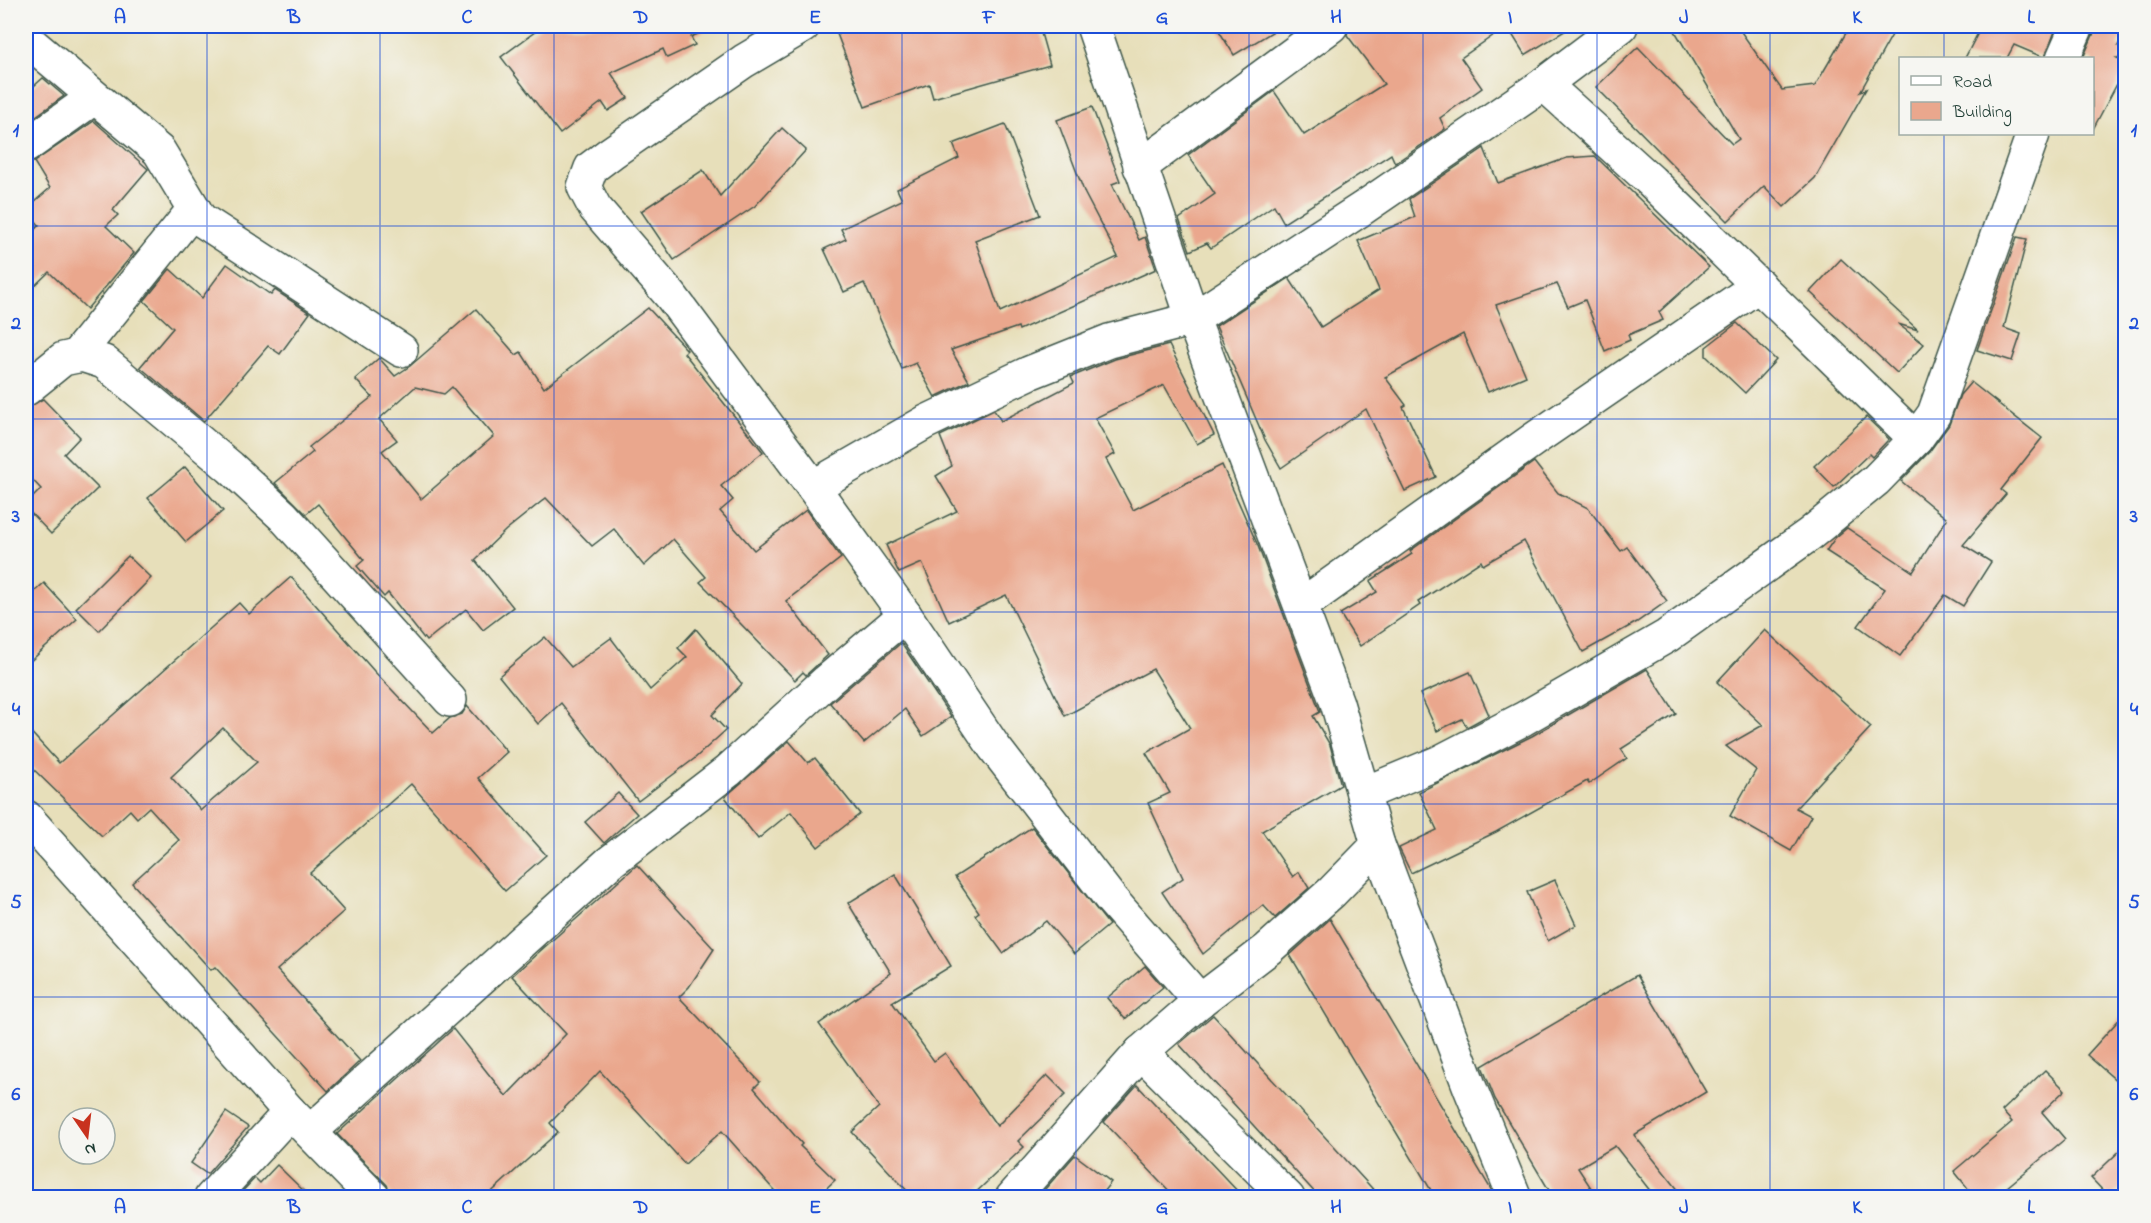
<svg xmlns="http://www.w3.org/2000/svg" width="2151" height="1223" font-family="'Indie Flower',sans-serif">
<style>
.building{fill:#eaa78d;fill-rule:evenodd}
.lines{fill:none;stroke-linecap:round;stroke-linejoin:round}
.minor-casing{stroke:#3d5548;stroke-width:36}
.minor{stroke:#fff;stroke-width:33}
.grid{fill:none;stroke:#1d4ed8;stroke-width:1.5;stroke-opacity:0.55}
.neatline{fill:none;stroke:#1d4ed8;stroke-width:2}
.grid-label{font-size:20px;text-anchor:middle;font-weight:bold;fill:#1d4ed8}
</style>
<rect width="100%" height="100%" fill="#f6f6f2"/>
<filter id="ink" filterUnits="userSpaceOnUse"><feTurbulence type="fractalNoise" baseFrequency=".0167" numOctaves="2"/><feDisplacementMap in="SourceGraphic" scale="12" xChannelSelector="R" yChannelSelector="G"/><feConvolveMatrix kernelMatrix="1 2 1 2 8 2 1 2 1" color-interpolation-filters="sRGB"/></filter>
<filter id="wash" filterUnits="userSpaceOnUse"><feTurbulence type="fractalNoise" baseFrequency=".008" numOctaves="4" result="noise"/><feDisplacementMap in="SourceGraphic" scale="24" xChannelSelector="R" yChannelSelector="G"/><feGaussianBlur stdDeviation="1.35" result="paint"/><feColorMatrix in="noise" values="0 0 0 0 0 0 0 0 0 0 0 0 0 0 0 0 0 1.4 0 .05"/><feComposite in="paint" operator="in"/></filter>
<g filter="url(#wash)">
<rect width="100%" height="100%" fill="#e7dfba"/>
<g id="blocks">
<g class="building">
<path d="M543,26H716L691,37L695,45L667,58L663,49L611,73L628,98L608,111L602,102L560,134L501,57Z"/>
<path d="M834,26H1039L1050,65L933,98L929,84L865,107Z"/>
<path d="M1216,26H1282L1234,55Z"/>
<path d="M1349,26H1573L1525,55L1507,26L1461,58L1482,88L1440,118L1445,129L1395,163L1391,154L1284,223L1274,205L1211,248L1207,243L1190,251L1179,219L1215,194L1188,155L1274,91L1304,135L1384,84L1347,35Z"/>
<path d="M1672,26H1737L1782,90L1815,86L1850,26H1897L1860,92L1866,89L1815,178L1784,207L1764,186L1728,221L1596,87L1638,47L1732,144L1739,139Z"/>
<path d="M1973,26H2057L2045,58L2014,45L2007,58H1965L1980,29Z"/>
<path d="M2097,26H2104L2123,35L2118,46L2126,50V58H2117L2126,63V67L2092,131V58H2083Z"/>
<path d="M43,78L64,96L26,123V93Z"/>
<path d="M1092,107L1120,181L1112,184L1139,240L1145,237L1156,269L1019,330L1018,327L951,350L969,381L935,397L916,363L902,369L864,283L844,292L824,249L846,239L841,229L902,200L897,189L959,158L953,144L1005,124L1040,215L975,240L1000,312L1118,257L1085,194L1057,120Z"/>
<path d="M94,121L148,169L113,210L118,215L106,226L134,253L87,309L49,272L26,294V239L39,225L26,209L50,188L34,162Z"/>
<path d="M782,128L806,150L755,206L674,260L641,211L703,170L720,196Z"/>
<path d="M1484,148L1498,183L1567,158L1595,156L1709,267L1659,312L1663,320L1628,335L1630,340L1605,351L1585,300L1568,307L1557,284L1496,305L1526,376L1488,392L1463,334L1385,377L1406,405L1403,407L1436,477L1405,491L1366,409L1281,468L1265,440L1216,326L1289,278L1321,327L1379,290L1358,241L1415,217L1409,199Z"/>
<path d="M2017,237L2027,239L2004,328L2021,334L2012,361L1977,350Z"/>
<path d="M1841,259L1918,330L1898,324L1924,344L1897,373L1810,292Z"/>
<path d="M227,264L271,295L275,290L310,313L280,354L268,346L204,421L140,367L173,328L144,301L170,269L202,298Z"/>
<path d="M648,308L687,350L684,353L763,452L721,486L733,500L720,511L754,550L806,510L841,558L786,601L828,655L806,675L803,672L795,680L708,590L700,582L706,577L673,539L644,566L614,529L592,546L546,498L506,530L475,560L513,607L483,630L466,609L426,641L388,593L384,597L357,566L364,560L318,504L306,514L275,483L313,452L309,447L372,397L355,379L379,358L395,376L410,366L476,309L516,355L521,352L544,388ZM415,387L444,394L452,387L494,436L421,499L382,451L397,440L379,419Z"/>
<path d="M1737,323L1776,360L1745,393L1706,356V347Z"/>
<path d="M1169,345L1214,435L1197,444L1164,385L1095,418L1115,454L1106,459L1133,510L1222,465L1258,546L1319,709L1320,712L1313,716L1330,745L1341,785L1262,831L1293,877L1299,872L1309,888L1275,918L1263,905L1203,954L1162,892L1183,878L1148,803L1170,793L1146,753L1190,728L1153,669L1065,716L1006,595L949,622L922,563L899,573L886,545L957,511L936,476L952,466L940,436L994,410L1001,421L1074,383L1071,377L1115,359Z"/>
<path d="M1971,382L2042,438L2001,490L2006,494L1963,545L1991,562L1963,606L1945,595L1900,656L1858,626L1885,589L1826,551L1835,538L1847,528L1913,572L1947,519L1901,481L1929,452L1949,425L1960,395Z"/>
<path d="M43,399L80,437L64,454L98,488L51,534L26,508V504L41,489L26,473V408Z"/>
<path d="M1866,417L1889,439L1872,457L1869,454L1834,487L1814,466Z"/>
<path d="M1534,462L1558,493L1588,508L1621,551L1627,547L1667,601L1637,622L1583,652L1524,541L1483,565L1481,561L1418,602L1420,605L1360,646L1340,614L1377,592L1370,581L1412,554L1410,551Z"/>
<path d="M185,467L223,511L186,542L148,498Z"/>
<path d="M128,556L151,578L99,631L76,608Z"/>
<path d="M291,577L374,671L433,733L450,718L462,714L467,706L507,752L478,778L546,855L505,891L411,784L310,873L344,911L277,970L360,1061L328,1091L215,967L211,970L132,883L179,840L149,807L137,818L130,810L102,836L26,762V727L59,763L239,603L249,614ZM223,728L257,762L201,810L171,777Z"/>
<path d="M44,583L77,619L26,665V599Z"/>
<path d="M696,629L742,684L712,715L726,730L694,759L638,801L561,703L538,724L499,676L545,637L571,667L611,638L650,690L687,657L678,648Z"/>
<path d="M1765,630L1871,727L1796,808L1811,816L1791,851L1730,816L1756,770L1726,746L1763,725L1717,682Z"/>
<path d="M901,643L951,717L923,736L905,709L864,743L830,703Z"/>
<path d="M1647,669L1676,714L1621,749L1627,758L1589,784L1587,781L1496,832L1411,873L1399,848L1437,830L1419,792L1532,736Z"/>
<path d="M1470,672L1489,715L1467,727L1462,719L1437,731L1420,694Z"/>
<path d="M789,741L808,763L815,758L860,814L818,847L791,812L758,839L725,797Z"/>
<path d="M618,793L637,814L604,843L585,822Z"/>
<path d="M1032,827L1109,925L1074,954L1046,921L1003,953L975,915L979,912L955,877Z"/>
<path d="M637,865L714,949L689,987L679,997L760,1082L754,1088L802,1144L800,1146L835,1180L817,1197H780L722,1131L685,1164L600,1071L550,1123L558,1132L486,1197H392L387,1185L337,1134L453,1029L506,1096L566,1034L512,976Z"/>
<path d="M895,874L951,966L892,1002L934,1061L945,1053L997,1126L1047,1075L1066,1094L1018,1141L1024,1147L971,1197H913L852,1132L879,1107L819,1024L891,973L848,903Z"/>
<path d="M1555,880L1576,925L1548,941L1527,892Z"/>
<path d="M1330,919L1492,1191L1495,1197H1435L1290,955Z"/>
<path d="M1145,966L1163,987L1125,1019L1107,998Z"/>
<path d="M1637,975L1706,1092L1634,1135L1684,1197H1655L1615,1146L1578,1168L1597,1197H1553L1495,1099L1482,1066Z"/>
<path d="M2126,1012V1089L2087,1055Z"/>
<path d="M1213,1015L1380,1197H1319L1179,1044Z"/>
<path d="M2045,1070L2065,1090L2042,1112L2065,1139L1995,1197H1975L1954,1171L2012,1122L2002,1111Z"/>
<path d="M1137,1085L1243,1197H1175L1104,1122Z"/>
<path d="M226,1112L248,1127L207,1174L191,1163Z"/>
<path d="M2126,1145V1185L2109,1197L2091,1178Z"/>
<path d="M1075,1155L1111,1182L1099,1197H1038Z"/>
<path d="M277,1165L310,1197H237L255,1178L260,1183Z"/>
</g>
</g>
</g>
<g filter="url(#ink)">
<use href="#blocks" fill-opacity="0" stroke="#3d5548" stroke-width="1.5"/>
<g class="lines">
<g class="minor-casing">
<g id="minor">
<path d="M803,26L744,61L611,153L591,168L584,187L595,208L671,296L813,487L905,615L994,747L1111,899L1200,1001"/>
<path d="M1093,26L1193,319L1337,703L1378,845L1470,1088L1515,1198"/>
<path d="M26,39L159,151L200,219L401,350"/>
<path d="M2063,58L2077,26"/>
<path d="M1544,84L1651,181L1916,439"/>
<path d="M26,146L85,104"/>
<path d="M1140,167L1331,26"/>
<path d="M76,356L194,209"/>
<path d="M26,389L63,359L82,355L104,362L230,467L283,516L450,700"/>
<path d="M813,487L926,422L1029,373L1109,341L1193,319L1363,208L1544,84L1621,26"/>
<path d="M1302,605L1533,440L1759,285"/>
<path d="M1363,794L1440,762L1523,719L1667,636L1810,534L1876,480L1916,439L1934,414L2033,134"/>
<path d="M26,817L290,1112L374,1198"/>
<path d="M1141,1052L1288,1198"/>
<path d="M311,1131L610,862L728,771L827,681L905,615"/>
<path d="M211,1198L290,1112"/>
<path d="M1012,1198L1141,1052L1200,1001L1268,949L1332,892L1378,845"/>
</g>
</g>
<use href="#minor" class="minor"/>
</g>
</g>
<path class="grid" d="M207,26V1198M380,26V1198M554,26V1198M728,26V1198M902,26V1198M1076,26V1198M1249,26V1198M1423,26V1198M1597,26V1198M1770,26V1198M1944,26V58M1944,134V1198M26,226H2126M26,419H2126M26,612H2126M26,804H2126M26,997H2126"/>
<rect width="2151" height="1223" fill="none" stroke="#f6f6f2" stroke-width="66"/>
<rect x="1899" y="57" width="195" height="78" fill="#f6f6f2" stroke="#a0aca6" stroke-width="1.5"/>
<rect x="1911" y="76" width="30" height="9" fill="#ffffff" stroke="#a0aca6" stroke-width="1.5"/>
<text x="1953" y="87" font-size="18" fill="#1f3d34">Road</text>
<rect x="1911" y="102" width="30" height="18" fill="#eaa78d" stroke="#a0aca6" stroke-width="1.5"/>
<text x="1953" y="117" font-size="18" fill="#1f3d34">Building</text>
<g transform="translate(87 1136) rotate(166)"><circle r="28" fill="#f6f6f2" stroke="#a0aca6" stroke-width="1.5"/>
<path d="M0-4.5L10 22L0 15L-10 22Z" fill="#c8321e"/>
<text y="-9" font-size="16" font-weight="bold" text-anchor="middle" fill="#1f3d34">N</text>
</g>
<rect x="33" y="33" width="2085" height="1157" class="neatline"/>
<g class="grid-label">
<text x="120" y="23">A</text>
<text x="294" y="23">B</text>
<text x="467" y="23">C</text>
<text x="641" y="23">D</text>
<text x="815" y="23">E</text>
<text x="989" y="23">F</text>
<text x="1162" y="23">G</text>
<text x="1336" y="23">H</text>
<text x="1510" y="23">I</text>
<text x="1684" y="23">J</text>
<text x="1857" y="23">K</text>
<text x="2031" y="23">L</text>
<text x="16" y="136">1</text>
<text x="2134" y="136">1</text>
<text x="16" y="329">2</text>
<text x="2134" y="329">2</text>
<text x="16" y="522">3</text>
<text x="2134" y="522">3</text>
<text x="16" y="715">4</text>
<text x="2134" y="715">4</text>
<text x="16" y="908">5</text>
<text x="2134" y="908">5</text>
<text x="16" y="1100">6</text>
<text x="2134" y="1100">6</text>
<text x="120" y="1213">A</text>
<text x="294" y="1213">B</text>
<text x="467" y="1213">C</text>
<text x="641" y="1213">D</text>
<text x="815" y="1213">E</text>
<text x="989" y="1213">F</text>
<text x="1162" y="1213">G</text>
<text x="1336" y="1213">H</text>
<text x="1510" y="1213">I</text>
<text x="1684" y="1213">J</text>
<text x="1857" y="1213">K</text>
<text x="2031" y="1213">L</text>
</g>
</svg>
